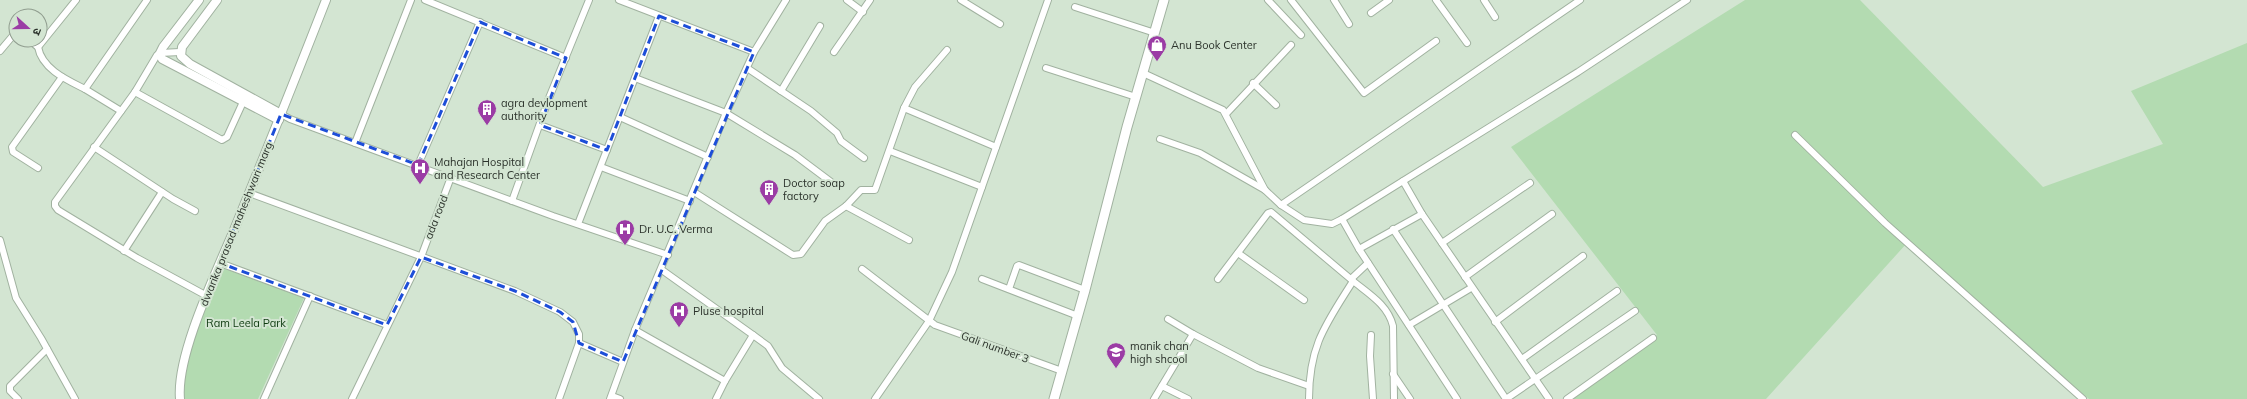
<svg xmlns="http://www.w3.org/2000/svg" width="2247" height="399" font-family="Mulish,'Noto Sans Devanagari',sans-serif">
<style>
.green{fill:#b3dbb1}
.lines{fill:none;stroke-linecap:round;stroke-linejoin:round}
.minor-casing{stroke:#a1b2a0;stroke-width:8}
.tertiary-casing{stroke:#a1b2a0;stroke-width:10}
.secondary-casing{stroke:#a1b2a0;stroke-width:11}
.minor{stroke:#fff;stroke-width:6}
.tertiary{stroke:#fff;stroke-width:8}
.secondary{stroke:#fff;stroke-width:9}
.marked{fill:none;stroke:#1d4ed8;stroke-width:3;stroke-dasharray:8 5;stroke-linejoin:round}
.labels{text-anchor:middle;stroke-width:4;stroke-linejoin:round;paint-order:stroke}
.poi-label{font-size:11px;fill:#2b322b;stroke:#d3e5d2;text-anchor:start}
.street-label{font-size:11px;fill:#2b322b;stroke:#d3e5d2}
.park-label{font-size:11px;fill:#0d390f;stroke:#d3e5d2}
</style>
<rect width="100%" height="100%" fill="#d3e5d2"/>
<g class="green">
<path d="M1745,0H1860L2043,187L2163,144L2131,91L2247,43V399H2089L1907,243L1766,399H1573L1657,335L1511,147Z"/>
<path d="M223,268L304,298L258,399H182C174,373 211,295 223,268Z"/>
</g>
<g class="lines">
<g class="minor-casing">
<g id="minor">
<path d="M425,0L566,58"/>
<path d="M619,0L754,52"/>
<path d="M847,0L863,12"/>
<path d="M961,0L1000,24"/>
<path d="M1268,0L1301,35"/>
<path d="M1291,0L1364,93L1436,41"/>
<path d="M1334,0L1349,24"/>
<path d="M1436,0L1467,43"/>
<path d="M1484,0L1495,17"/>
<path d="M1075,7L1155,33"/>
<path d="M1371,13L1389,0"/>
<path d="M29,40L38,47L76,0"/>
<path d="M38,47C42,69 67,80 85,89"/>
<path d="M0,51L16,32"/>
<path d="M180,52L160,53L157,55L135,92L55,202V206L58,210L137,258L207,296"/>
<path d="M834,52L870,0"/>
<path d="M747,68L811,111L837,133L841,141L864,158"/>
<path d="M1046,68L1136,97"/>
<path d="M1143,73L1223,110L1265,190L1281,205L1304,220L1332,224L1342,219L1578,72L1687,0"/>
<path d="M635,78L726,113L795,155L831,182"/>
<path d="M1253,83L1276,105"/>
<path d="M781,91L820,26"/>
<path d="M135,92L222,140L227,137L243,102"/>
<path d="M904,108L996,147"/>
<path d="M121,111L85,89L147,0"/>
<path d="M281,114L290,119L553,216L668,255"/>
<path d="M1226,114L1291,45"/>
<path d="M620,117L708,157"/>
<path d="M540,125L607,150"/>
<path d="M1795,135L1885,223L2083,399"/>
<path d="M1160,139L1200,153L1265,190"/>
<path d="M355,143L411,0"/>
<path d="M94,147L173,199L195,211"/>
<path d="M890,151L982,187"/>
<path d="M418,165L480,22"/>
<path d="M601,167L690,201"/>
<path d="M38,168L13,152L12,147L62,77"/>
<path d="M1403,181L1422,214L1549,399"/>
<path d="M694,192L793,255L801,254L825,221L846,206L861,190H875L904,108L915,87L947,50"/>
<path d="M249,193L515,291L560,312L573,322L579,334V343L559,399"/>
<path d="M512,201L549,98L589,0"/>
<path d="M1281,205L1580,0"/>
<path d="M846,206L909,240"/>
<path d="M1422,214L1359,249L1457,399"/>
<path d="M1342,219L1359,249"/>
<path d="M578,224L659,16"/>
<path d="M1393,229L1506,399"/>
<path d="M0,240L16,298L41,338L75,399"/>
<path d="M1442,243L1530,183"/>
<path d="M124,251L162,192"/>
<path d="M1238,253L1304,300"/>
<path d="M220,263L387,325"/>
<path d="M862,269L935,325L1062,371"/>
<path d="M662,270L753,335L725,381L716,399"/>
<path d="M1465,277L1552,214"/>
<path d="M982,279L1078,316"/>
<path d="M1218,279L1268,213L1271,212L1353,281C1326,324 1309,345 1309,399"/>
<path d="M1351,279L1368,263"/>
<path d="M1353,281C1369,294 1388,305 1393,326L1394,399"/>
<path d="M1009,289L1017,266L1019,265L1085,290"/>
<path d="M1168,319L1193,334L1258,368L1309,386"/>
<path d="M1495,322L1583,256"/>
<path d="M1409,325L1471,288"/>
<path d="M635,330L725,381"/>
<path d="M753,335L768,346L782,368L819,399"/>
<path d="M1371,335L1370,356L1373,399"/>
<path d="M579,343L623,362"/>
<path d="M1522,359L1617,291"/>
<path d="M1393,374L1410,399"/>
<path d="M1162,386L1188,399"/>
<path d="M612,396L620,399"/>
<path d="M18,399L10,391V386L47,349"/>
<path d="M264,399L310,296"/>
<path d="M352,399L421,257L451,177"/>
<path d="M610,399L635,330L726,113L754,52L786,0"/>
<path d="M875,399L929,321L952,272L1048,0"/>
<path d="M1154,399L1193,334"/>
<path d="M1506,399L1635,311"/>
<path d="M1567,399L1653,338"/>
</g>
</g>
<g class="tertiary-casing">
<g id="tertiary">
<path d="M199,0L163,47L160,53L162,59L279,120"/>
<path d="M217,0L182,47L181,56L190,64L281,114"/>
<path d="M180,399C176,355 216,273 234,230C265,154 296,77 326,0"/>
</g>
</g>
<g class="secondary-casing">
<path id="secondary" d="M1054,399L1085,290L1127,127L1164,0"/>
</g>
<use href="#minor" class="minor"/>
<use href="#tertiary" class="tertiary"/>
<use href="#secondary" class="secondary"/>
</g>
<path class="marked" d="M659,16L754,52L623,362L579,343L573,322L560,312L515,291L421,257L387,325L220,263L281,114L418,165L480,22L566,58L540,125L607,150Z"/>
<defs>
<g id="shop-pin" transform="scale(1)"><path d="M0 17L-7.5 6A9.5 9.5 0 1 1 7.5 6Z" fill="#9b3ca5" stroke="#d3e5d2"/><path d="M-5-2.5h2.3a2.7 3.5 0 0 1 5.4 0H5L5.5 6h-11ZM-1.5-2.5h3a1.5 2.3 0 0 0-3 0Z" fill="#fff"/></g>
<g id="building-pin" transform="scale(1)"><path d="M0 17L-7.5 6A9.5 9.5 0 1 1 7.5 6Z" fill="#9b3ca5" stroke="#d3e5d2"/><path d="M-4-6H4V6H1V3H-1V6H-4ZM-2.5-4.3h1.7v1.8h-1.7ZM.8-4.3h1.7v1.8H.8ZM-2.5-1h1.7V.8h-1.7ZM.8-1h1.7V.8H.8Z" fill="#fff"/></g>
<g id="hospital-pin" transform="scale(1)"><path d="M0 17L-7.5 6A9.5 9.5 0 1 1 7.5 6Z" fill="#9b3ca5" stroke="#d3e5d2"/><path d="M-5-5h3v3.5h4V-5h3V5h-3V1.5h-4V5h-3Z" fill="#fff"/></g>
<g id="school-pin" transform="scale(1)"><path d="M0 17L-7.5 6A9.5 9.5 0 1 1 7.5 6Z" fill="#9b3ca5" stroke="#d3e5d2"/><path d="M0-5L7-2L0 1L-7-2ZM-4 1L0 2.5L4 1V4Q0 6-4 4Z" fill="#fff"/></g>
</defs>
<g fill-rule="evenodd">
<use href="#shop-pin" x="1157" y="45"/>
<use href="#building-pin" x="487" y="109"/>
<use href="#hospital-pin" x="420" y="168"/>
<use href="#building-pin" x="769" y="189"/>
<use href="#hospital-pin" x="625" y="229"/>
<use href="#hospital-pin" x="679" y="311"/>
<use href="#school-pin" x="1116" y="352"/>
</g>
<g class="labels">
<g class="poi-label">
<text x="1171" y="49">Anu Book Center</text>
<text x="501" y="107">agra devlopment<tspan x="501" dy="13">authority</tspan></text>
<text x="434" y="166">Mahajan Hospital<tspan x="434" dy="13">and Research Center</tspan></text>
<text x="783" y="187">Doctor soap<tspan x="783" dy="13">factory</tspan></text>
<text x="639" y="233">Dr. U.C. Verma</text>
<text x="693" y="315">Pluse hospital</text>
<text x="1130" y="350">manik chan<tspan x="1130" dy="13">high shcool</tspan></text>
</g>
<g class="street-label">
<text transform="translate(436 217) rotate(-69)" y="4">ada road</text>
<text transform="translate(236 224) rotate(-68)" y="4">dwarika prasad maheshwari marg</text>
<text transform="translate(995 347) rotate(20)" y="4">Gali number 3</text>
</g>
<g class="park-label">
<text x="246" y="327">Ram Leela Park</text>
</g>
</g>
<g transform="translate(28 28) rotate(111)"><circle r="19" fill="#d3e5d2" stroke="#909d8f"/>
<path d="M0-3L7 15L0 10L-7 15Z" fill="#9b3ca5"/>
<text y="-6" font-size="11" font-weight="bold" text-anchor="middle" fill="#2b322b">उ</text>
</g>
</svg>
